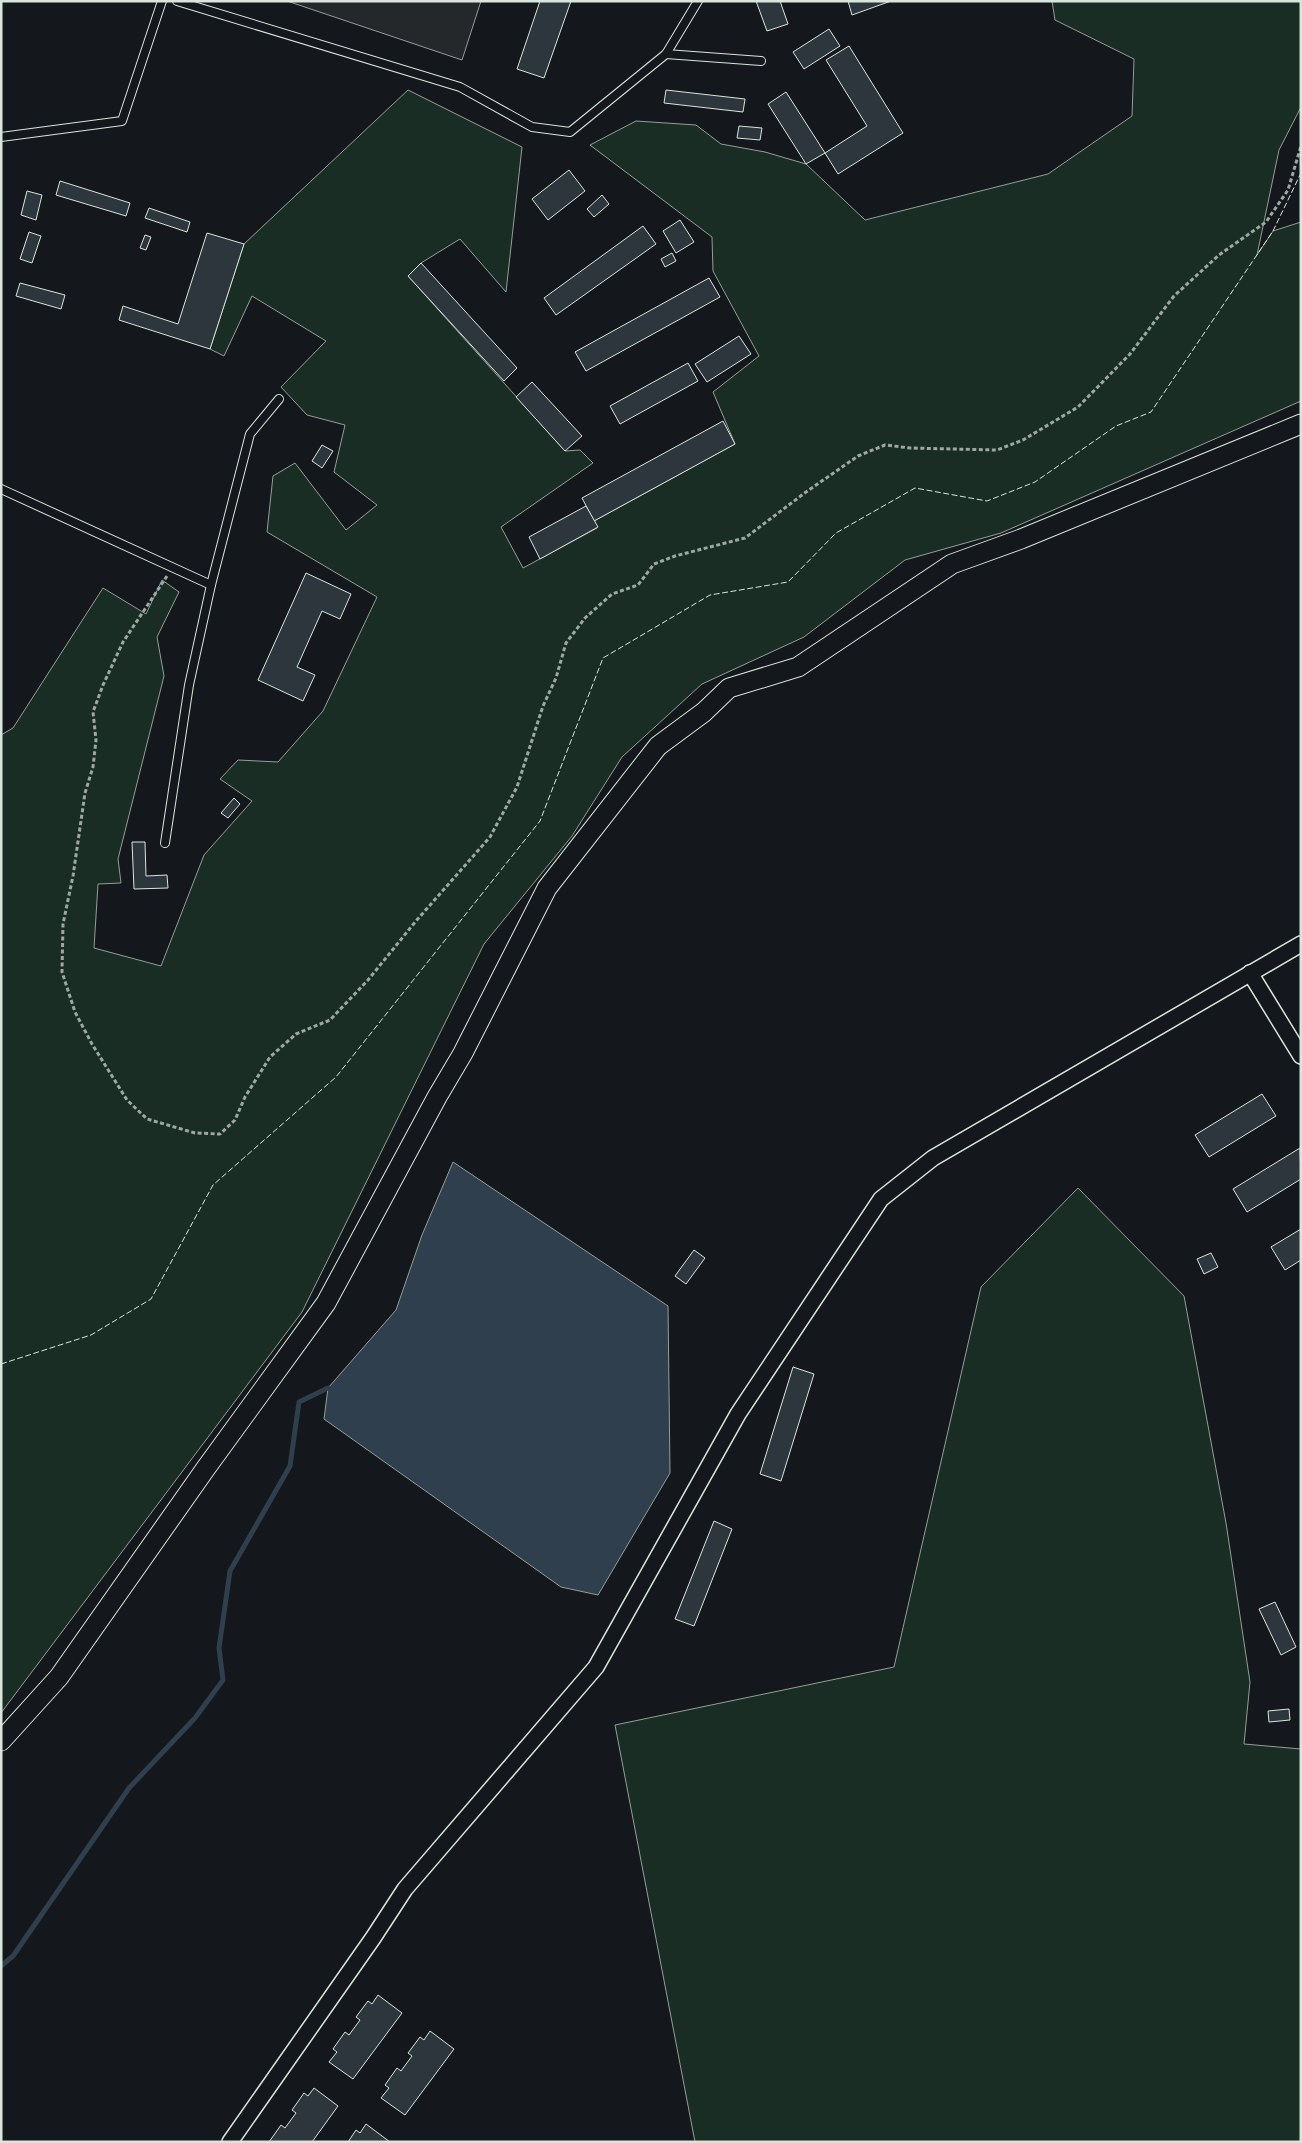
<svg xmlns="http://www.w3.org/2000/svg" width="1302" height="2143" font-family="'Nunito Sans',sans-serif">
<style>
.green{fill:#1a2d24;stroke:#939e99}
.parking{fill:#24282b;stroke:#939e99}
.water{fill:#2f3f4d;stroke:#939e99}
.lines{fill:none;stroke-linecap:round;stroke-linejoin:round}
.stream{stroke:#2f3f4d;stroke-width:5}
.building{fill:#2c363c;stroke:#d8e6dc}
.service-casing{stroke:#d8e6dc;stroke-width:10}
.minor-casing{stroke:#d8e6dc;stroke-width:18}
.tertiary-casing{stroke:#d8e6dc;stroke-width:21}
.path{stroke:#9da8a2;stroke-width:3;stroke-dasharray:4 2.5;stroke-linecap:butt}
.service{stroke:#14181c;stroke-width:8}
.minor{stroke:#14181c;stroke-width:15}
.tertiary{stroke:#14181c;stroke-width:19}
.fence{stroke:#d8e6dc;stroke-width:1;stroke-dasharray:6 2.5;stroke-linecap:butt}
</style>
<rect width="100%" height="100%" fill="#14181c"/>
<g class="green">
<path d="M1052,1H1301V107L1279,150L1257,255L1273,231L1301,222V401L1001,533L905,560L804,637L702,684L622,757L572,836L484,944L302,1312L1,1713V735L13,728L103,588L146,614L162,580L179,592L157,637L164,676L118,859L121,883L98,884L94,948L161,966L204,855L252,801L220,779L238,760L278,762L323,711L377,597L267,532L273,476L295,463L346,530L377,505L334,472L345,425L307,415L281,387L326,341L252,296L224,356L210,349L244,244L408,90L522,147L506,292L460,239L421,263L408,276L565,451L580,450L593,463L501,527L523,568L597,528L594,521L735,444L713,392L759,356L713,271L712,237L590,145L636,121L696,125L721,144L765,152L806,164L865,220L1048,174L1132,116L1134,59L1055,20Z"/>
<path d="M1078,1188L1184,1296L1226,1523L1250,1682L1244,1744L1301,1749V2142H695L615,1725L894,1667L981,1287Z"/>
</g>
<path class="parking" d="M287,1H481L462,60Z"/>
<path class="water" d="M453,1162L668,1306L670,1473L598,1595L561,1587L324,1419L328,1388L396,1310L422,1235Z"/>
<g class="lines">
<path class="stream" d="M1,1966L13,1956L129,1788L195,1718L223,1680L219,1648L230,1571L290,1466L299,1402L328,1388"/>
</g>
<g class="building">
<path d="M540,1H571L544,78L517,69Z"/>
<path d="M756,1H780L788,24L767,31Z"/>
<path d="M848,1H891L852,15Z"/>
<path d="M829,29L840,46L804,69L793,52Z"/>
<path d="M849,46L903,133L838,174L825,153L867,126L826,60Z"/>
<path d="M666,90L745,99L743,112L664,103Z"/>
<path d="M786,92L825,153L806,164L768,104Z"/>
<path d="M739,126L762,128L760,140L737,138Z"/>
<path d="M569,170L585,191L548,220L532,199Z"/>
<path d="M60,181L130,203L126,216L56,195Z"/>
<path d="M27,191L42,195L36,220L21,215Z"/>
<path d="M602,195L609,204L594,217L587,209Z"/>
<path d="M149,208L190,222L187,232L145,218Z"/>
<path d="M680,220L694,242L676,253L663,231Z"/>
<path d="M643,226L656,244L556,315L544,298Z"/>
<path d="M29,232L41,236L32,263L20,259Z"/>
<path d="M207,233L244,244L210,349L119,320L123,306L178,324Z"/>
<path d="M145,235L151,237L146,250L140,248Z"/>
<path d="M672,253L676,261L665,267L661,259Z"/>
<path d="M421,263L517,368L504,381L408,276Z"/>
<path d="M709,278L720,297L586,371L575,352Z"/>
<path d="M20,283L65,295L61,309L16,296Z"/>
<path d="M739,336L751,354L707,382L695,364Z"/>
<path d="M688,363L698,381L620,424L610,406Z"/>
<path d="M532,382L582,436L565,451L516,397Z"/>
<path d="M723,421L735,444L594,521L582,498Z"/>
<path d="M322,445L333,451L322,468L312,461Z"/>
<path d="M586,506L598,527L540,559L529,537Z"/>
<path d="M306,573L351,594L340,619L322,611L297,667L315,675L303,701L258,680Z"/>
<path d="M234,798L240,804L228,818L221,813Z"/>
<path d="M132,842H145L146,876L167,875L168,888L134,889Z"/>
<path d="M1262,1094L1276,1116L1209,1157L1195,1135Z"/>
<path d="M1300,1148L1301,1179L1247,1212L1233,1189Z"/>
<path d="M1301,1229V1260L1285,1270L1271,1247Z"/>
<path d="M694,1250L705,1258L686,1284L675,1276Z"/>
<path d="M1211,1253L1218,1267L1204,1274L1197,1259Z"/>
<path d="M793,1367L814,1374L781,1481L760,1474Z"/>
<path d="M714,1521L732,1529L694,1626L675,1619Z"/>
<path d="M1275,1602L1296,1647L1281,1655L1259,1609Z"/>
<path d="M1289,1709L1290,1720L1269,1722L1268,1711Z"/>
<path d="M378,1995L402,2013L353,2079L329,2062L337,2052L333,2049L345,2032L349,2035L360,2020L356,2017L368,2001L372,2004Z"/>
<path d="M430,2031L454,2049L405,2115L381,2098L389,2088L385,2085L397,2068L401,2071L412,2056L408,2053L420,2037L424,2040Z"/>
<path d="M314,2088L338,2106L312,2142H269L281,2125L285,2128L296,2113L292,2110L304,2093L308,2096Z"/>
<path d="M366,2124L390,2142H348L356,2130L360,2133Z"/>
</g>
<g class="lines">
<g class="service-casing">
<g id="service">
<path d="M177,1L460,87L532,127L570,132L666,54L698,1"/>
<path d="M666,54L761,61"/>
<path d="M1,137L122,121L162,1"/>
<path d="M1,489L211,585"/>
<path d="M165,843L189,685L211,585L250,434L279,399"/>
</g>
</g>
<g class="minor-casing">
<g id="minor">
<path d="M1250,973L1301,1056"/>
<path d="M230,2142L373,1938L405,1889L596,1667L738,1414L881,1199L933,1158L1301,944"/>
</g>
</g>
<g class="tertiary-casing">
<path id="tertiary" d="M1,1741L59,1677L206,1468L326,1303L437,1097L463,1053L547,888L658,746L704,712L729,688L798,667L952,564L1021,539L1301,424"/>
</g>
<path class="path" d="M167,576L123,642L103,685L93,712L96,740L93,767L85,793L73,876L63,924L62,972L75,1012L92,1044L127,1100L147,1119L195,1133L220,1134L235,1120L245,1097L270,1057L296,1034L330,1020L368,980L416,921L490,837L517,787L543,706L556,678L566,643L585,618L612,594L638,585L654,564L675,556L745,538L806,492L858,456L885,445L910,448L997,450L1023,440L1078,407L1130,354L1174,296L1219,255L1266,222L1288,190L1301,146"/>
<use href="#service" class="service"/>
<use href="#minor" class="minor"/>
<use href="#tertiary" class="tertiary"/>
<path class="fence" d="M1,1364L91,1335L151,1299L213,1185L336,1077L540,821L603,658L710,595L788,582L836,533L915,488L987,501L1035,482L1116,426L1151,412L1273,231L1301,173"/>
</g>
<rect width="1302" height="2143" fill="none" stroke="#d8e6dc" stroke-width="5"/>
</svg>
